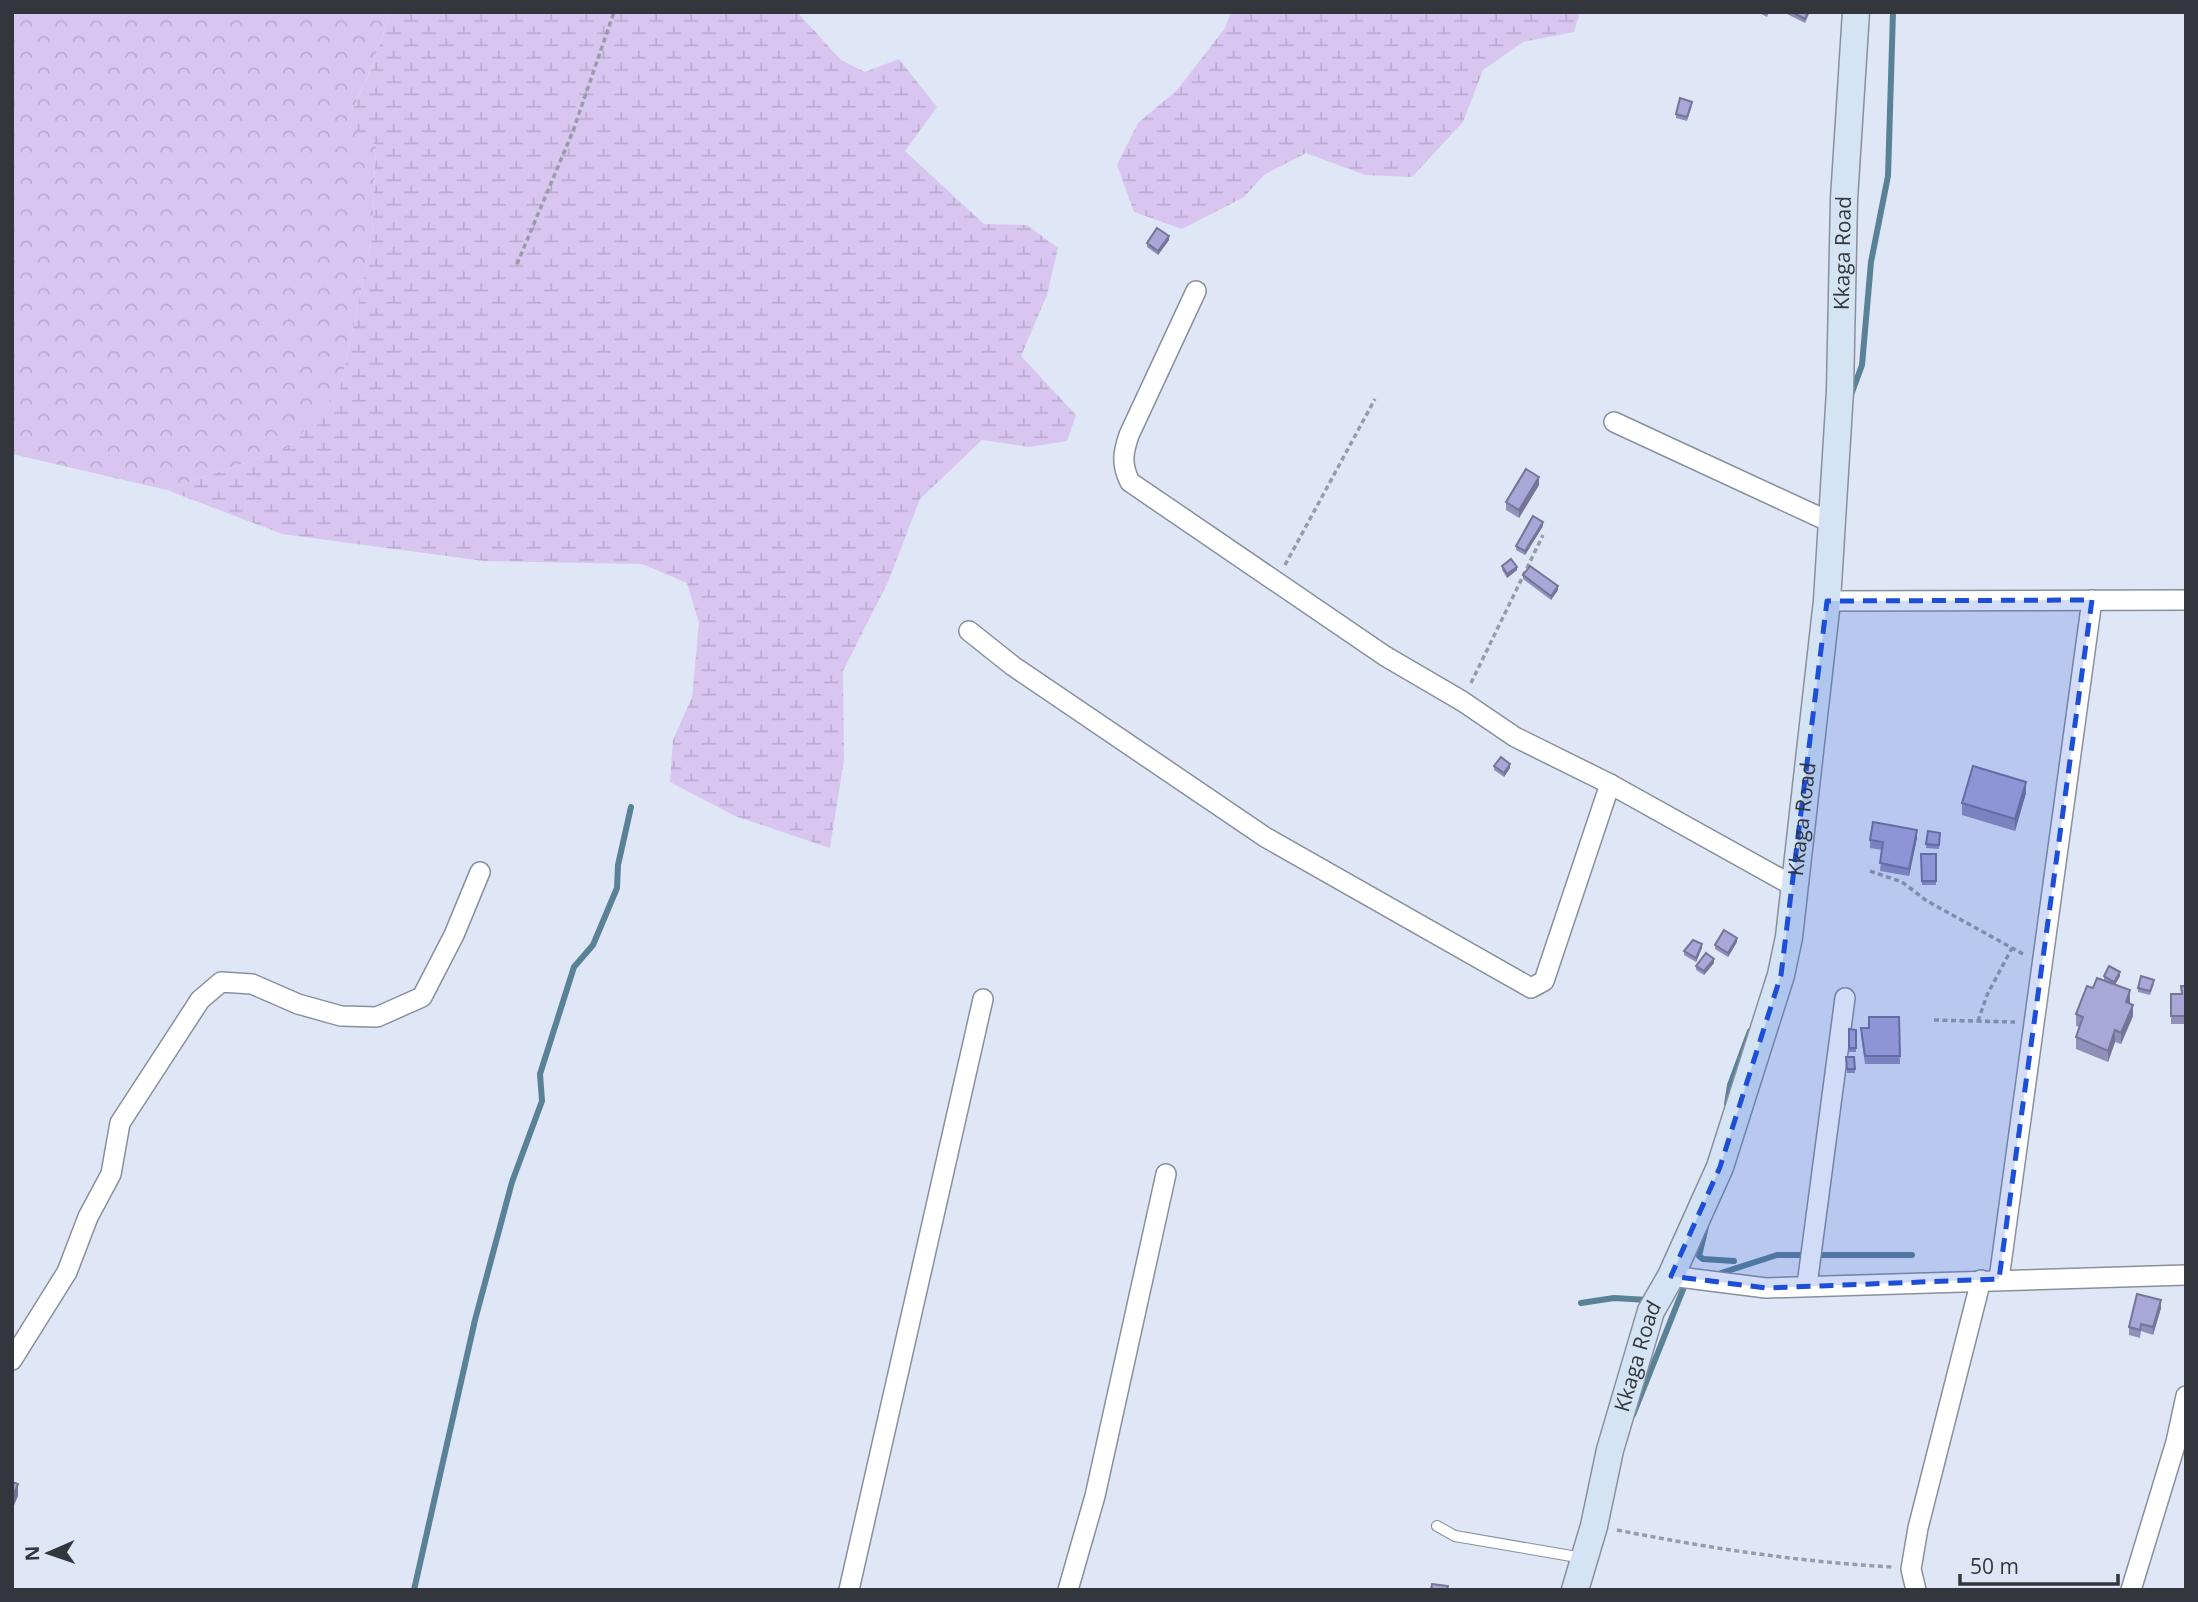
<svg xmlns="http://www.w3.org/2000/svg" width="2198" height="1602" font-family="'Open Sans',sans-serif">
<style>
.forest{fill:url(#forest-crowns)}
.wetland{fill:url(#wetland-marsh)}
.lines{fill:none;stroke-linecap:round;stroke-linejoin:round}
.stream{stroke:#5a8296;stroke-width:6}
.lane-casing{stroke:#898f9d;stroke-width:12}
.street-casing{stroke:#898f9d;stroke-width:22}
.secondary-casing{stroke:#898f9d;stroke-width:29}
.path{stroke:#979ca7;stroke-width:3.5;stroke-dasharray:5 3.5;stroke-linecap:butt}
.lane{stroke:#fff;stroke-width:10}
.street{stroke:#fff;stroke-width:19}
.secondary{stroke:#d4e4f4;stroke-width:26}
.wall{fill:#9190ba}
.shaded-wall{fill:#767597}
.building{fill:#a9a7d8;stroke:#767597;stroke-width:2}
.marked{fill:#1d4ed8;fill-opacity:0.2;stroke:#1d4ed8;stroke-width:5;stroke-dasharray:14 9;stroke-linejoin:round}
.labels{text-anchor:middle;stroke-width:5;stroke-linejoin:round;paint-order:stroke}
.street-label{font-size:21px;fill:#33363c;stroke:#dfe6f5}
</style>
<defs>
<pattern id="forest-crowns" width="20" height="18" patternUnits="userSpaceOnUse" patternTransform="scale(1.75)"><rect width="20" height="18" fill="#d9c6f0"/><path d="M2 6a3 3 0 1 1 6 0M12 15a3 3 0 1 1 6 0" fill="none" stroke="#bbabcf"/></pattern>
<pattern id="wetland-marsh" width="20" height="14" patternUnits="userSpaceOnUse" patternTransform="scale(1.75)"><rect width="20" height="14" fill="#d9c6f0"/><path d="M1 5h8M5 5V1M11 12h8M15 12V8" fill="none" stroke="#bbabcf"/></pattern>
</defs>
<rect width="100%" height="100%" fill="#dfe6f5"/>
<path class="forest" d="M12,12H387L389,17L371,69L346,124L376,145L372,238L340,389L290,447L167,490L12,454Z"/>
<g class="wetland">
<path d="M387,12H797L841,60L865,72L899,59L937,107L905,151L984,224L1027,225L1058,248L1047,295L1021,356L1076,415L1067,441L1029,447L982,440L920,499L888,582L843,671L844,760L830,848L735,816L670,782L673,740L692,697L699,623L687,583L642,564L484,561L282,534L167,490L290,447L340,389L372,238L376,145L346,124L371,70L389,17Z"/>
<path d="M1231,12H1580L1574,32L1523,42L1483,70L1463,122L1412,177L1365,175L1306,153L1264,175L1244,197L1182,229L1134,212L1117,165L1138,123L1177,90L1225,28Z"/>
</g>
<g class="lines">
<g class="stream">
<path d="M1851,395L1862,365L1871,262L1888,176L1893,12"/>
<path d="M1727,1104L1730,1085L1750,1031"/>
<path d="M1707,1222L1699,1256L1703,1259L1734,1261"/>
<path d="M1721,1273L1777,1255H1912"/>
<path d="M1581,1303L1614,1298L1648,1300"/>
<path d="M1633,1415L1686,1282"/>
<path d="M414,1590L475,1320L512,1182L542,1101L540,1074L574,967L593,945L617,888L618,865L631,807"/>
</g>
<g class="lane-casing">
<path id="lane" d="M1437,1526L1455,1536L1583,1558"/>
</g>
<g class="street-casing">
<g id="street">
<path d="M1196,291L1129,435C1123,453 1121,464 1130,482L1385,656L1462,701L1515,737L1610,784L1797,888"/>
<path d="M1614,422L1830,522"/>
<path d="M1827,601L2186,600"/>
<path d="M969,631L1013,666L1265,837L1531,988L1544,981L1610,784"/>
<path d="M1671,1276L1766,1288L2186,1275"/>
<path d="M1999,1279L2092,600"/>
<path d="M1807,1285L1845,998"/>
<path d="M12,1360L67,1272L88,1217L111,1174L120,1123L200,1000L221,982L252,984L298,1004L341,1016L377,1017L422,997L454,935L480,872"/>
<path d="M849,1590L983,999"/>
<path d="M1068,1590L1095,1496L1166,1174"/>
<path d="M1916,1590L1911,1569L1918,1528L1981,1280"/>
<path d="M2131,1590L2176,1442L2186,1396"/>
</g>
</g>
<g class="secondary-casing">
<g id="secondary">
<path id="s1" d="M1575,1590L1594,1526L1610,1450L1651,1311L1671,1276L1720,1167L1781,975L1789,937L1827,601L1840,391L1844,199L1856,12"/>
</g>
</g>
<g class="path">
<path d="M517,264L573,131L614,12"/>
<path d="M1285,565L1375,399"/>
<path d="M1471,683L1543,535"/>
<path d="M1870,871L1902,882L1927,901L2023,954"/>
<path d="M1934,1020L2015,1022"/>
<path d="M1978,1021L1987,995L2012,948"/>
<path d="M1617,1530C1709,1548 1799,1562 1893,1567"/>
</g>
<use href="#lane" class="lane"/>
<use href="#street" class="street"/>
<use href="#secondary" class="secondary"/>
</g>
<g class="wall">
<path d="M1757,12H1769L1767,17Z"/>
<path d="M1787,12H1810L1805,23L1787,14Z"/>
<path d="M1692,106L1687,121L1676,118V114Z"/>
<path d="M1169,240L1158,255L1147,247V243Z"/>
<path d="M1539,485L1519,518L1506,510V502Z"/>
<path d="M1543,526L1525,555L1516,550V546Z"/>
<path d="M1502,566L1517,570L1507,578L1502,570Z"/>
<path d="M1523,575L1558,590L1551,600L1523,579Z"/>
<path d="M1494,766L1510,768L1504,777L1494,770Z"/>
<path d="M2026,793L2015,831L1962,815V803Z"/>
<path d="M1928,831L1940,833L1939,849L1926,848Z"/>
<path d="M1917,838L1909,876L1880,871L1882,850L1870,848V840Z"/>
<path d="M1921,854H1936V885H1922Z"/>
<path d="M1737,942L1728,957L1715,949V945Z"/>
<path d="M1702,948L1696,962L1684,955V951Z"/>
<path d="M1714,963L1704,975L1696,970V966Z"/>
<path d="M2104,976H2120L2115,985L2130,1002L2133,1016L2121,1044L2115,1042L2108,1062L2076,1049V1037L2080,1027L2076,1026V1014L2093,988L2104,980Z"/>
<path d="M2154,984L2150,995L2138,992V988Z"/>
<path d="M2186,986V1024H2171V994H2182Z"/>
<path d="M1899,1017L1900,1064H1865L1861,1035V1028H1869Z"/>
<path d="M1849,1029L1856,1030V1052H1849Z"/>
<path d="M1846,1057H1854L1855,1073H1847Z"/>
<path d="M2161,1308L2153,1335L2141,1331L2140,1338L2129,1335V1327Z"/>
</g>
<g class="shaded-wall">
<path d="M1169,236V240L1158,255V251Z"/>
<path d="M1539,477V485L1519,518V510Z"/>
<path d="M1543,522V526L1525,555V551Z"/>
<path d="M1517,567V570L1507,578V574Z"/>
<path d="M1558,586V590L1551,600V596Z"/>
<path d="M1510,764V768L1504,777V773Z"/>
<path d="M2026,782V793L2015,831V819Z"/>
<path d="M1917,830V838L1909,876V869Z"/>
<path d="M1737,938V942L1728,957V953Z"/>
<path d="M1702,944V948L1696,962V958Z"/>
<path d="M1714,959V963L1704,975V971Z"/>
<path d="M2120,972V976L2114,986V982Z"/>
<path d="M2130,990V1002L2126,1013V1002Z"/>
<path d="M2133,1005V1016L2121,1044V1033Z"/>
<path d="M2115,1030V1042L2108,1062V1051Z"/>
<path d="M2161,1300V1308L2153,1335V1327Z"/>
<path d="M18,1484V1496L12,1510V1498Z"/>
</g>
<g class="building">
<path d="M1792,12H1808L1805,19Z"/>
<path d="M1680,98L1692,102L1687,117L1676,114Z"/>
<path d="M1157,228L1169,236L1158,251L1147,243Z"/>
<path d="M1526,469L1539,477L1519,510L1506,502Z"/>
<path d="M1533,516L1543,522L1525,551L1516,546Z"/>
<path d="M1511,559L1517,567L1507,574L1502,566Z"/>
<path d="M1530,566L1558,586L1551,596L1523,575Z"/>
<path d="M1501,757L1510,764L1504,773L1494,766Z"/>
<path d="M1973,766L2026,782L2015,819L1962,803Z"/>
<path d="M1873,822L1917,830L1909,869L1880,863L1883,842L1870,840Z"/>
<path d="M1928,831L1940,833L1939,845L1926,844Z"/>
<path d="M1921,854H1936V881H1922Z"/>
<path d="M1724,930L1737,938L1728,953L1715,945Z"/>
<path d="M1693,940L1702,944L1696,958L1684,951Z"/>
<path d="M1706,953L1714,959L1704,971L1696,966Z"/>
<path d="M2109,966L2120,972L2114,982L2104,976Z"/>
<path d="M2141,976L2154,980L2150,991L2138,988Z"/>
<path d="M2097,978L2130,990L2126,1002L2133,1005L2121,1033L2115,1030L2108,1051L2076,1037L2083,1017L2076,1014L2087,986L2093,988Z"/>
<path d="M2181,986H2186V1016H2171V994H2182Z"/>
<path d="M1869,1017H1899L1900,1056H1865L1861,1028H1869Z"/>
<path d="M1849,1029L1856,1030V1048H1849Z"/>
<path d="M1846,1057H1854L1855,1069H1847Z"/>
<path d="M2137,1294L2161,1300L2153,1327L2141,1324L2140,1330L2129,1327Z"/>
<path d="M12,1482L18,1484L12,1498Z"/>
<path d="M1432,1584L1448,1586L1447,1590H1431Z"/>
</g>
<path class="marked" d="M2092,600L1999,1279L1766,1288L1671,1276L1720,1167L1781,975L1827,601Z"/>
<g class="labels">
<g class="street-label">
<text dy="7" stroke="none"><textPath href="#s1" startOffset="1376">Kkaga Road</textPath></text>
<text dy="7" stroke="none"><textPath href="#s1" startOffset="808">Kkaga Road</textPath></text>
<text dy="7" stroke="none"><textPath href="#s1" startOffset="242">Kkaga Road</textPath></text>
</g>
</g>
<rect width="2198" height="1602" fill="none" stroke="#33363c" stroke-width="28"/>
<g transform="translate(49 1553) rotate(268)" stroke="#dfe6f5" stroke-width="5" paint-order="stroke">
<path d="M0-5L12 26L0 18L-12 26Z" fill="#33363c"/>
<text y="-10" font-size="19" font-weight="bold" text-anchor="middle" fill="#33363c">N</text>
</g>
<path d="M1960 1574v10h158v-10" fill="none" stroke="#33363c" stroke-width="3.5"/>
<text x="1970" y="1574" font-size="21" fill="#33363c" stroke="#dfe6f5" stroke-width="5" paint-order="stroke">50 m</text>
</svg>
